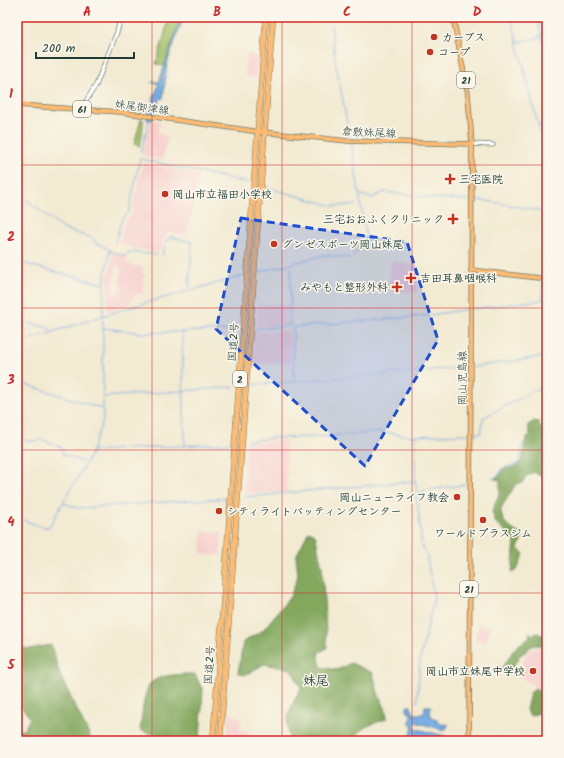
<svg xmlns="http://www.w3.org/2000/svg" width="564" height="758" font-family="Kalam,'Klee One',sans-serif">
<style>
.built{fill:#f7d0ce;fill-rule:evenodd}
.green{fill:#a3c169;stroke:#617f4e}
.forest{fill:#82a75d;stroke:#507248}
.water{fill:#77ade5;stroke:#4b758c}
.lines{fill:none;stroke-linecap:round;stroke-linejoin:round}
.stream{stroke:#77ade5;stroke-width:1}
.minor-casing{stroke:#697a6b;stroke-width:5}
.major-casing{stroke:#697a6b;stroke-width:5.5}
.highway-casing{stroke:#697a6b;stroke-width:6}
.minor{stroke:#fff;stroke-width:3.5}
.major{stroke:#ffbb71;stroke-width:4}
.highway{stroke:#ffbb71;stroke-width:5}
.marked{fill:#1d4ed8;fill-opacity:0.2;stroke:#1d4ed8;stroke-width:3;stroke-dasharray:8 5;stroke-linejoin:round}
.grid{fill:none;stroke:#d62828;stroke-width:1;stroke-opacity:0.55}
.poi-dot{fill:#c8321e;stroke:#fbf7ec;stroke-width:1.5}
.labels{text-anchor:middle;stroke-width:3;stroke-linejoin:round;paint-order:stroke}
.shield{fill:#fbf7ec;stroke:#61756b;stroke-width:1}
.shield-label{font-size:10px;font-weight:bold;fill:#1f3d34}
.poi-label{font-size:11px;font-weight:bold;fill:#1f3d34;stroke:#fbf7ec;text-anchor:start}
.street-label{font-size:11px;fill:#1f3d34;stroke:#fbf7ec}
.quarter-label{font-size:13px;font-weight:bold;fill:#1f3d34;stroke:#fbf7ec}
.neatline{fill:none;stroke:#d62828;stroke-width:1.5}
.grid-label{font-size:13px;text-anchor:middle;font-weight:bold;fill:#d62828}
</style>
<rect width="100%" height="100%" fill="#fbf7ec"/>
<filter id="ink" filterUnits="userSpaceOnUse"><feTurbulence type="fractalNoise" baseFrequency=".025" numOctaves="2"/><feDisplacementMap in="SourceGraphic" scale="8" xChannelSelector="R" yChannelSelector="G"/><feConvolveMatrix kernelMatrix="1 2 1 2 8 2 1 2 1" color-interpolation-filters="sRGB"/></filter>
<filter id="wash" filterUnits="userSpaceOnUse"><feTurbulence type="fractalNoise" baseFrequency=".012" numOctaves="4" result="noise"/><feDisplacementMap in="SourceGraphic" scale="16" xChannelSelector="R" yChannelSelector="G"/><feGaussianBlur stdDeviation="0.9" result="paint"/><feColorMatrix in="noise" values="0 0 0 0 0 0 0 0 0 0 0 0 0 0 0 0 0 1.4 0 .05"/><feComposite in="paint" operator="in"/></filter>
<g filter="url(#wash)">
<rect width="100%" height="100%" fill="#f2ead1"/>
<g class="built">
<path d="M247,54L259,56L257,77L245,76Z"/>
<path d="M153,120L160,121L157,133L168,137L162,160L144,156L142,153L150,121Z"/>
<path d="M143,163L199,175L187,234L184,235L171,232H167L161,249L156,253L118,244L125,221L132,214Z"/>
<path d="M113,253L125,257L127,256L126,264L143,267L142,273L145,274L142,294L135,293V297L131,298V304L107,312V278ZM116,265L120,266L119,269H122L120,284H122V291H118L117,294L113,293Z"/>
<path d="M390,261L416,265L417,292L395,291L389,287Z"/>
<path d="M289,304V325L256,327L258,305Z"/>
<path d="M291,330L292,363L253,365L255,332Z"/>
<path d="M286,440L287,492L244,493L247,443Z"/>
<path d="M202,532H222L221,555H201Z"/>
<path d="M478,625L490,628L486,642L475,640Z"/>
<path d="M539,647L547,649V697L530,682L518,677L525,656L530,649Z"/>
<path d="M229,713L241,718L240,730L249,732V741H227Z"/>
</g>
<g class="green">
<path d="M176,18H181L164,66L156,64L168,22Z"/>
<path d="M141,119H143V127L140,146L134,144Z"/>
</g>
<g class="forest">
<path d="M534,421L539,422V427L543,426V421L547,431V474L540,476L534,472L525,477L523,482L516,484L501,508C500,522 511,530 523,535L518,549L524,554L517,570L512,572L515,540L495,522L492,511L500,493V480L494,479L500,475L503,469C527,466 521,459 526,439L530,435L528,425Z"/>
<path d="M309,531L315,534L322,567L327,648L318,653L321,667L337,670L351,663L373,673L378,693L386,710L387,718C374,725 359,725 355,741H290C283,719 291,707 301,688L291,669L264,664L245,675L238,673L243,642L263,630L290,597L298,576L296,556Z"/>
<path d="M529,632L533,635L537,633L547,637V647C526,641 533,650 518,656L519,658L509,674H506L498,668L503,667L514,649L530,636Z"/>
<path d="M51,645L60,675L92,741H17V730H24L30,718L17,701V646L29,649Z"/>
<path d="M185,674H195L203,691L200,741H176L175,739C164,736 151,735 140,730C142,718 143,690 152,682C160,675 175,675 185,674Z"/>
<path d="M536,688L546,700L547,708L539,713L530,716L526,710L530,693Z"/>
</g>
<g class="water">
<path d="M181,18H183L167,64L163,98L160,99L152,120H147L148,113L159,84L151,82H159Z"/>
<path d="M410,705L414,714H424L425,706H431L430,715L444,725L448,724L447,728L443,730L416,722L414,728L445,736L446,741H439L415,735L414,741H408L413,727L410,724L411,714L407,711V707Z"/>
</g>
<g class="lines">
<g class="stream">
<path d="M329,17L330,19"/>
<path d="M511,17L547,160"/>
<path d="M537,17L547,57"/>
<path d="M331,25L335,59L350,139"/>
<path d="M545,36H547"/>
<path d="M518,42L542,37"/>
<path d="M538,126L547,124"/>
<path d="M141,152L149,120"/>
<path d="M140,159L249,183"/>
<path d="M265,187L330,205"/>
<path d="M360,195L372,198L384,192L432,198L471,200"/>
<path d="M17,196L28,201L63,229L92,238L95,242L113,252L125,256L129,252L156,255"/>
<path d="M474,200L493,202L541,211H547"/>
<path d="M333,206L356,205"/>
<path d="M115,242L122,219L129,212L140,158"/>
<path d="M162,255L167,240L171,237L192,242L189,291"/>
<path d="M17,262L104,284"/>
<path d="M260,272L324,255L350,258L367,243L351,142"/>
<path d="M473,309L542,300L543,281H547"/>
<path d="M103,316L105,276L110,250"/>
<path d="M17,320L26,322"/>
<path d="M30,323L49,328L52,331"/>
<path d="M103,328L143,333L239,330"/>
<path d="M255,329L290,326L291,268"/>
<path d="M182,332L185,446"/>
<path d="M31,339L134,306L243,276"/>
<path d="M17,343L28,340"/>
<path d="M473,367L547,356"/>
<path d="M294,381L293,327L423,316L470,309"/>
<path d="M18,382L103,409"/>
<path d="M251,385L470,367"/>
<path d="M104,397L234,387"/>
<path d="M472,434L481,433L483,418L533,391L540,390L547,392"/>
<path d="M17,437C26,441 32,443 41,439L63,448L62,454L83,462"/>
<path d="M415,437V477L422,548L426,552L434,598L420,659L417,702"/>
<path d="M248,441L271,438L319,437L382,432L409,436L468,434"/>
<path d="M92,451L231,443"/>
<path d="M493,479L500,474L501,469L519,463L523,443"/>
<path d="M417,492L467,484"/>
<path d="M244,497L415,481"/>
<path d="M64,503L78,508L227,498"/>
<path d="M17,518L43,527H49L90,456L103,420V320"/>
</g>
</g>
</g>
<g filter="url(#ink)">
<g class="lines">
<g class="minor-casing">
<g id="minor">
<path d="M81,109L96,85L117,32L121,17"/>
<path d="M472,144L493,145"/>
</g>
</g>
<g class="major-casing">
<g id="major">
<path d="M453,17L468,94L472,144L469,741"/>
<path d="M17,105L120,112L253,131L348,141L472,144"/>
<path d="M471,270L547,279"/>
</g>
</g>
<g class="highway-casing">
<g id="highway">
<path d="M213,741L266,17"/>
<path d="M220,741L273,17"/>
</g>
</g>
<use href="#minor" class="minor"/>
<use href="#major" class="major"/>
<use href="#highway" class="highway"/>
</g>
</g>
<path class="marked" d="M241,218L407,242L438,340L365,466L216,329Z"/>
<path class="grid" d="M152,17V741M282,17V741M412,17V741M17,165H547M17,308H547M17,450H547M17,593H547"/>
<g class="poi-dot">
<circle cx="434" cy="37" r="4"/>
<circle cx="430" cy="52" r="4"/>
<path d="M448 173h4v4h4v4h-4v4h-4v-4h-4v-4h4z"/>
<circle cx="165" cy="194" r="4"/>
<path d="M451 213h4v4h4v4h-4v4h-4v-4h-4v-4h4z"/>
<circle cx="274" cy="244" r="4"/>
<path d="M409 272h4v4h4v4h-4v4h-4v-4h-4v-4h4z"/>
<path d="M395 281h4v4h4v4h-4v4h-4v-4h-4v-4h4z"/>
<circle cx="457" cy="497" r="4"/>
<circle cx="219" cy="511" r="4"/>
<circle cx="483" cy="520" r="4"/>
<circle cx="533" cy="671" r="4"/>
</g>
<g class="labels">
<g class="shield">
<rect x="457" y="72" width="18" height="16" rx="3"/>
<rect x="73" y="101" width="18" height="16" rx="3"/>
<rect x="233" y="371" width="14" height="16" rx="3"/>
<rect x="460" y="581" width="18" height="16" rx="3"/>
</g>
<g class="shield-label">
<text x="466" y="84">21</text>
<text x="82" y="113">61</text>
<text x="240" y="383">2</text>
<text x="469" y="593">21</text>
</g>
<g class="poi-label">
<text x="442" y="41">カーブス</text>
<text x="438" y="56">コープ</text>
<text x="459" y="183">三宅医院</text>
<text x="173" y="198">岡山市立福田小学校</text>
<text x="444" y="223" text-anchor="end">三宅おおふくクリニック</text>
<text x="282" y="248">グンゼスポーツ岡山妹尾</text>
<text x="420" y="282">吉田耳鼻咽喉科</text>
<text x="388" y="291" text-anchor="end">みやもと整形外科</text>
<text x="449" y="501" text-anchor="end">岡山ニューライフ教会</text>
<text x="227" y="515">シティライトバッティングセンター</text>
<text x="483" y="537" text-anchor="middle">ワールドプラスジム</text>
<text x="525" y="675" text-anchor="end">岡山市立妹尾中学校</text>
</g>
<g class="street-label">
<text transform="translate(142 107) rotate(7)" y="4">妹尾御津線</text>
<text transform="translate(369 132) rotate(3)" y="4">倉敷妹尾線</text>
<text transform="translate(233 342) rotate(-86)" y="4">国道2号</text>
<text transform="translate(462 378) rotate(-90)" y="4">岡山児島線</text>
<text transform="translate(209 665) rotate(-86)" y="4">国道2号</text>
</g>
<g class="quarter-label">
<text x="316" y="685">妹尾</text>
</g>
</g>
<rect width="564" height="758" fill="none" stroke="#fbf7ec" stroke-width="44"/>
<path d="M36 52v6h98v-6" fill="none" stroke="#1f3d34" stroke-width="2"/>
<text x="42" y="52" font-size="12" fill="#1f3d34" stroke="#fbf7ec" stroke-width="3" paint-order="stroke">200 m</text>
<rect x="22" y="22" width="520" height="714" class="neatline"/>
<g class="grid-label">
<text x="87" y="16">A</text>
<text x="217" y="16">B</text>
<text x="347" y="16">C</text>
<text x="477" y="16">D</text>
<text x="11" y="98">1</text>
<text x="11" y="241">2</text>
<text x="11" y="384">3</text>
<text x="11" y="526">4</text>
<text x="11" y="669">5</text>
</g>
</svg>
